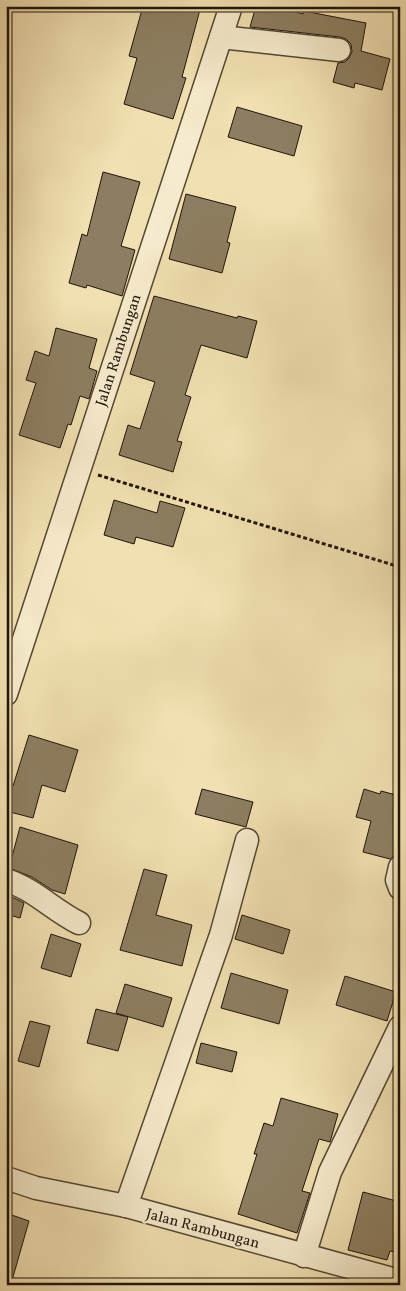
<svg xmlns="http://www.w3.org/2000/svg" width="406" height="1291" font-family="Vollkorn,serif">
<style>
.building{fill:#8d7e61;stroke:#20140b}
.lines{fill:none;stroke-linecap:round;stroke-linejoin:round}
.minor-casing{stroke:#544734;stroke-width:25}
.path{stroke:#20140b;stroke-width:3;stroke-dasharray:4 2.5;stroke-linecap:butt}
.minor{stroke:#f6ebcc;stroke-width:22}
.labels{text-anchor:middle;stroke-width:4.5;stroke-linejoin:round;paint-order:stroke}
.street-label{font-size:15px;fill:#20140b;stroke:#f6ebcc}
</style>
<rect width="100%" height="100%" fill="#f1e0b1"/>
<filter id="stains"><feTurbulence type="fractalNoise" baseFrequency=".004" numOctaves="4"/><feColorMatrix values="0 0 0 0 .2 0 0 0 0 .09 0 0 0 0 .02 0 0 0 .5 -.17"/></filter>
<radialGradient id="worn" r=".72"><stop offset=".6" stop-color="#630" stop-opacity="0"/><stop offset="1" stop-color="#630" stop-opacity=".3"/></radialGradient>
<g class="building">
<path d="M143,6H201L182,77L186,78L173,119L124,104L137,58L129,56Z"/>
<path d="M256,6H276L303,14L304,11L366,23L361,51L390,59L382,90L355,83L354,88L333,82L338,63L345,62L349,58L352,52L351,44L346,39L340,37L250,27Z"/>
<path d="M237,107L302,126L294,156L228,137Z"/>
<path d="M103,172L140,182L121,246L135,250L122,296L87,285L86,288L69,283L82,234L87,236Z"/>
<path d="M186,194L236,207L227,242L230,243L222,273L169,259Z"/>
<path d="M154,296L237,318L238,316L257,321L247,358L201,345L185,395L191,397L177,441L182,442L173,472L119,455L128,425L140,429L155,382L130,374Z"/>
<path d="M56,328L97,339L89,368L97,371L89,399L80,396L71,425L68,424L60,448L19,435L36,383L26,380L35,351L49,356Z"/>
<path d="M114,500L157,513L160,501L185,508L173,547L136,537L134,544L104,535Z"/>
<path d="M29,735L78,750L65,792L42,785L33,818L6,811V784L13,786Z"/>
<path d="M202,789L253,802L246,827L195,814Z"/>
<path d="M364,789L380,794L381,791L400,796V854L396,855L390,859L363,852L371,821L356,817Z"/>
<path d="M20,827L78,845L65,894L52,890L32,877L9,868Z"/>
<path d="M144,869L167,875L156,915L192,925L182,966L120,950Z"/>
<path d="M6,894L24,903L20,918L6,914Z"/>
<path d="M242,915L290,930L283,954L235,939Z"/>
<path d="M51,934L81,944L71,977L41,968Z"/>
<path d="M231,973L288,990L279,1024L221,1008Z"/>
<path d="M345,976L396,992L387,1021L336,1005Z"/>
<path d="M125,984L172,998L163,1027L116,1013Z"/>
<path d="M96,1009L128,1017L118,1051L87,1043Z"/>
<path d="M30,1021L50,1026L39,1067L18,1061Z"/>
<path d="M201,1043L237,1052L232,1072L196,1063Z"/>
<path d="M281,1098L338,1114L330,1142L319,1139L302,1191L310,1193L297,1233L238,1214L257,1154H254L264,1123L273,1126Z"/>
<path d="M363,1192L400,1202V1253L390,1251L387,1260L348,1250Z"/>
<path d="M6,1213L29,1221L11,1284L6,1283Z"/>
</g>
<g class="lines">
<g class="minor-casing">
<g id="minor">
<path d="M221,37L339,50"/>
<path d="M6,694L231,6"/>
<path d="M400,867L397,880L400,888"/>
<path d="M6,880C34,889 53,910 79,923"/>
<path d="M6,1178L36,1188L126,1206L400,1281"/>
<path d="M126,1206L221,935L247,840"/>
<path d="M304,1256L330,1172L400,1027"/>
</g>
</g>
<path class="path" d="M98,475L400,567"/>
<use href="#minor" class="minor"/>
</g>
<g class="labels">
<g class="street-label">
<text transform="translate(118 350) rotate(-72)" y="5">Jalan Rambungan</text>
<text transform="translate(203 1228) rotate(15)" y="5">Jalan Rambungan</text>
</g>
</g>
<rect width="406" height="1291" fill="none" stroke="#f1e0b1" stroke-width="25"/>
<rect x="8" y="8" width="391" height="1276" fill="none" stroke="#20140b" stroke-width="2.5"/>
<rect x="12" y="12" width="381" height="1266" fill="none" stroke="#20140b"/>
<rect width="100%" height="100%" filter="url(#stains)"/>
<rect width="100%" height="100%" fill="url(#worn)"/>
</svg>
